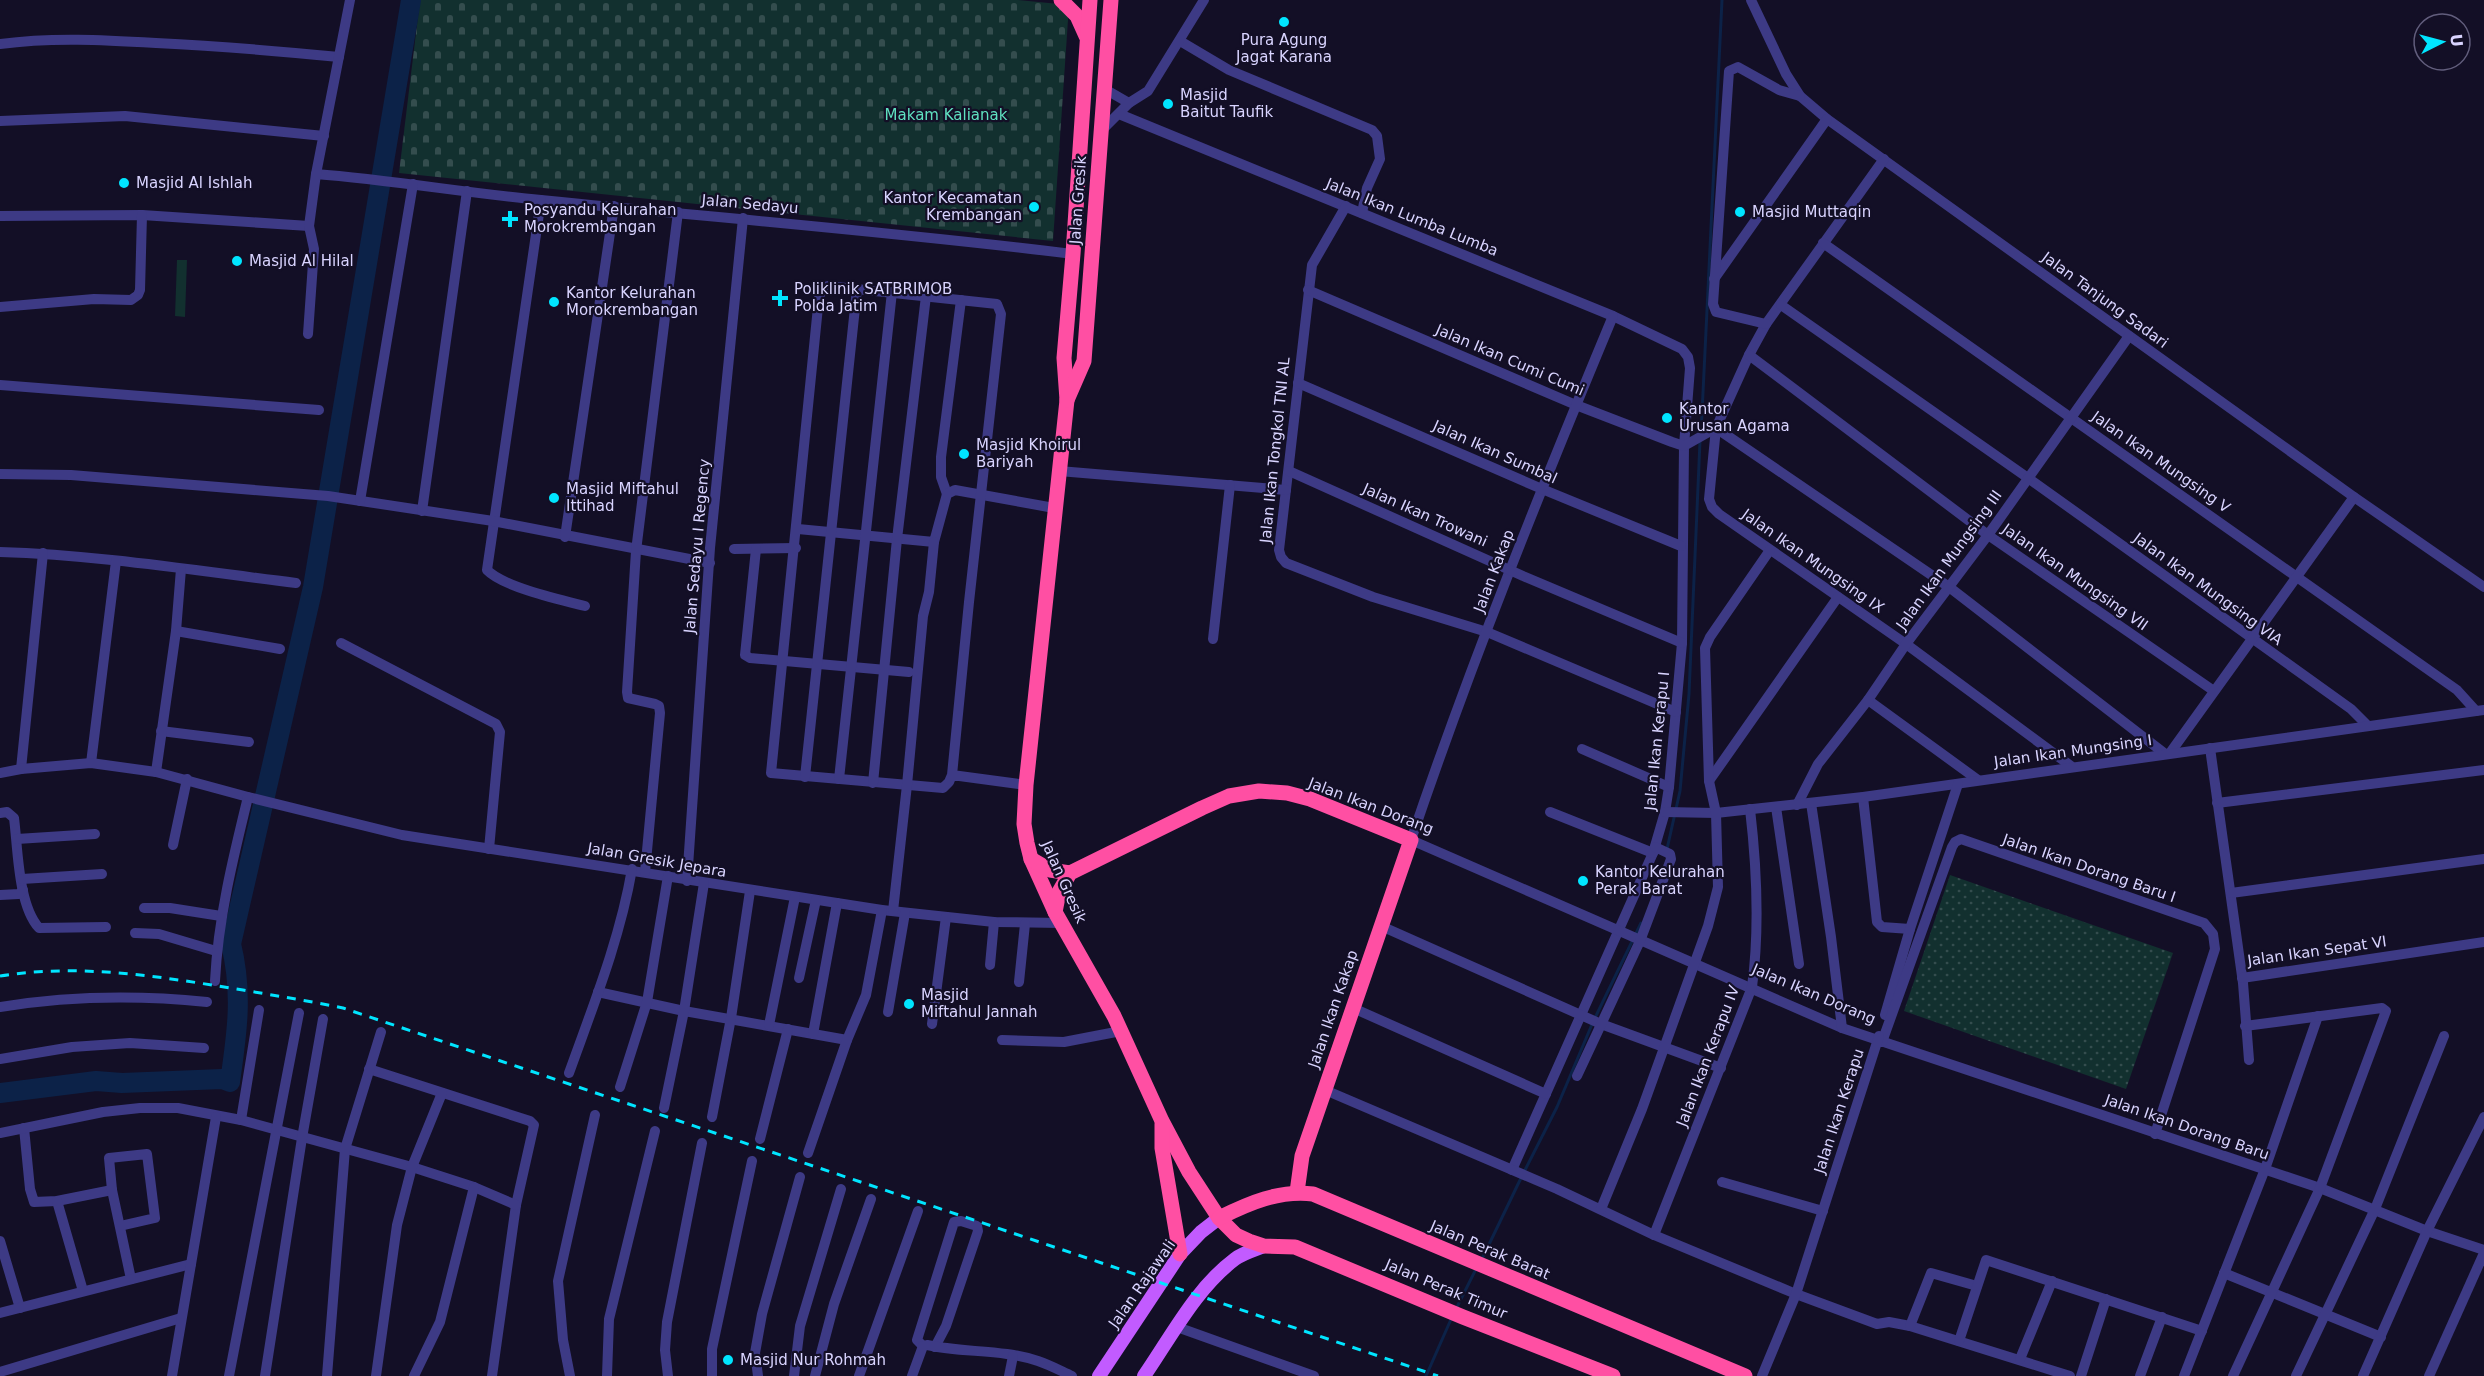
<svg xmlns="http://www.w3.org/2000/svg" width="2484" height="1376" font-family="'DejaVu Sans',sans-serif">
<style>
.cemetery{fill:url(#cemetery-stones)}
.park{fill:url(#park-dots)}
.garden{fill:#12302f}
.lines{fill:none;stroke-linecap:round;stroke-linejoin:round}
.stream{stroke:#0c2248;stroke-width:3}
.river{stroke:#0c2248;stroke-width:20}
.minor{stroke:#3d3a85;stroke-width:10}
.major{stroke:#c25bff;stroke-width:14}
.highway{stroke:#ff4fa3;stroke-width:15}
.rail{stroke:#00e5ff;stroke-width:3;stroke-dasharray:9 8;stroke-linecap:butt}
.poi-dot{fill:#00e5ff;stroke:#130f26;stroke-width:2}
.labels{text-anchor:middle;stroke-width:4.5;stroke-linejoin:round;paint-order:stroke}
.poi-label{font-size:15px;fill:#d9d4ff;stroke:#130f26;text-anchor:start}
.park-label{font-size:15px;fill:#5fe0c0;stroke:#130f26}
.street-label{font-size:15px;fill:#d9d4ff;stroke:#130f26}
</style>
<defs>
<pattern id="cemetery-stones" width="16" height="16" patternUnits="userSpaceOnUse" patternTransform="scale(1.5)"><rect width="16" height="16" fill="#12302f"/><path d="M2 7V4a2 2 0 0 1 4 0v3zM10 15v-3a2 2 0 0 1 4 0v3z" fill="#344d4e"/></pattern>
<pattern id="park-dots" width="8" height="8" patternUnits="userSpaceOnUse" patternTransform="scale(1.5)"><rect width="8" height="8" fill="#12302f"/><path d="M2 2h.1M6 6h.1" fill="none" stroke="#344d4e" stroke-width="1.8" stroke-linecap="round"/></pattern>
</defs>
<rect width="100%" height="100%" fill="#130f26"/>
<path class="cemetery" d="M420,0H1018L1069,5L1053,241L399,173Z"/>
<path class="park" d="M1950,875L2173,953L2126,1089L1904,1011Z"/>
<path class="garden" d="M177,260H187L185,317L175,316Z"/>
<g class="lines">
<g class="stream">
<path d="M1701,434L1722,0"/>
<path d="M1667,849L1680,791L1689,694L1700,441"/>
<path d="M1524,1172L1557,1107L1593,1022L1641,923"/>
<path d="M1481,1261L1521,1178"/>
<path d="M1456,1309L1476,1269"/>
<path d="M1426,1376L1452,1317"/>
</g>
<path class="river" d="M0,1093L96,1081L122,1083L222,1079L230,1082C237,1033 243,993 231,944L313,587L411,0"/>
<g class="minor">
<path d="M1751,0L1786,74L1800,96L1827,119L2354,497L2484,587"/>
<path d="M1180,41L1229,70L1372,130L1377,136L1380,159L1367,188L1362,213"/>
<path d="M0,44C52,37 104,40 156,43C217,46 278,51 339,57"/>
<path d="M1103,88L1129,103"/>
<path d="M1119,114L1613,316L1682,349L1688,357L1690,368L1684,446L1682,643L1669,787L1665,812L1653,853L1512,1170"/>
<path d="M0,121L125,116L324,136"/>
<path d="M1101,131L1129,103L1148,91L1204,0"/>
<path d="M1884,159L1766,324L1749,355L1716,428L1709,499L1712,507L1719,514L1906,644L2071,766"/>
<path d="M316,174C392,180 466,193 541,200C719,218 896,232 1073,254"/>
<path d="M541,200L487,570C503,587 561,600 585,606"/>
<path d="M1346,206L1312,265L1279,550L1281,557L1286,563L1373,597L1487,632L1676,712"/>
<path d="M0,216L142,215L309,226"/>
<path d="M1823,243L2457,690L2476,711"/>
<path d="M1714,279L1827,119"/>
<path d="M1308,290L1576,405L1672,442L1684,446L1716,428L1949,587L2164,753"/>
<path d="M1781,305L2028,478L2351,709L2368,726"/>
<path d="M0,307L94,299L131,300L138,295L140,290L142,215"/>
<path d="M1613,316C1541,489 1471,663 1411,840L1842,1028L2320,1188L2427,1231L2484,1250"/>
<path d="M1766,324L1716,312L1713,304L1729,71L1738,67L1779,90L1800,96"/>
<path d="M308,334L314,249L309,226L316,174L350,0"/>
<path d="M1749,355L1988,535L2214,691"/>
<path d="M1298,383L1542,489L1681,546"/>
<path d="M0,385L319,410"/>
<path d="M1059,471L1286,490"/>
<path d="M1289,471L1523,576L1682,643"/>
<path d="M0,474L71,475L328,496L493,521L710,563"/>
<path d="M947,494L941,477V457L961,300"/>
<path d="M360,501L413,184"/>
<path d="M422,511L467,191"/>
<path d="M798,529L934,542L947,494L955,490L1054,508"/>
<path d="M565,537L614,206"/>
<path d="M734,549L796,548"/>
<path d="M756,549L745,655L750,658L909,672"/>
<path d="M0,552C99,555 198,571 296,583"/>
<path d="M176,631L280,649"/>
<path d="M1213,639L1230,485"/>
<path d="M341,643L496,724L500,732L489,849"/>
<path d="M1868,700L1978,780"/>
<path d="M161,731L249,742"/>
<path d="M2210,748L2243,983L2249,1060"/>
<path d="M1582,749L1669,787"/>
<path d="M2170,753L2354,497"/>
<path d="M91,763L116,561"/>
<path d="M21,769L43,553"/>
<path d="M156,772L176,631L181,569"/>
<path d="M0,773L21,769L91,763L156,772L248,797L402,835L882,910L994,922L1061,923"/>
<path d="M952,775L969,602L1001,314L997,304L828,286L822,290L819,297L771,773L943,788L949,782L952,775L1026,785"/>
<path d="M805,777L857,289"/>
<path d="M839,779L892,292"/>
<path d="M1709,781L1838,597"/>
<path d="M873,783L897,539L926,296"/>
<path d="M1863,797L1877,922L1882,927L1910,929"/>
<path d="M1811,803L1831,937L1842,1028"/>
<path d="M2217,803L2484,770"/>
<path d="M1797,805L1818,764L1868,700L1906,644L1988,535L2129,336"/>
<path d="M1776,807L1799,964"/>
<path d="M1550,812L1653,853"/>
<path d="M1665,812L1716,813L1863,797L2484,710"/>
<path d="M0,813L7,812L14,818C18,849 18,905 39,928L106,927"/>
<path d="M17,839L95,834"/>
<path d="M173,845L187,779"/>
<path d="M645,872L660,713L659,706L655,704L628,698L627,692L636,551L678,212"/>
<path d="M22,879L102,874"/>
<path d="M687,881L710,548L743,218"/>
<path d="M2231,893L2484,859"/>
<path d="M0,895L19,894L23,890"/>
<path d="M144,908H170L221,916"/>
<path d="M893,911L907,785L923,616L929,592L934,542"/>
<path d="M1381,926L1601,1024L1721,1068"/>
<path d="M135,933L159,934L216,951"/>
<path d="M990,965L994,922"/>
<path d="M799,978L816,900"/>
<path d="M2242,978L2484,942"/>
<path d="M215,981C218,919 233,858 248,797"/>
<path d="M1019,982L1025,924"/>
<path d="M598,992L684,1011L847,1040"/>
<path d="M0,1007C68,996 138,995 207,1002"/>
<path d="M1353,1008L1546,1094"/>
<path d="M888,1012L905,913"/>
<path d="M1885,1015L1910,929L1958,784"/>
<path d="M932,1024L946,917"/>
<path d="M769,1025L795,897"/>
<path d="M813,1034L837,903"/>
<path d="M1002,1040L1064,1042L1121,1031"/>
<path d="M1882,1042L1952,847L1955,842L1961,839L2204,923L2213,934L2215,949L2155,1134"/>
<path d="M0,1059L72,1047L130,1043L204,1048"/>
<path d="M369,1069L530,1121L534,1125L516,1205L492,1376"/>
<path d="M569,1073C593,1006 620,939 632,869"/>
<path d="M1577,1076L1640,941L1671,859L1670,854L1655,847"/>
<path d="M620,1087L647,1002L668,876"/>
<path d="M1325,1090L1557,1189L1654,1235L1796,1294L1877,1324L1889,1322L1910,1326L2070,1376"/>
<path d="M664,1108L684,1011L704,883"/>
<path d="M712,1117L731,1018L750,891"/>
<path d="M241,1120L259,1010"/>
<path d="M24,1128L30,1189L34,1202L57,1201L112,1190"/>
<path d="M0,1133L103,1112L140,1108H178L241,1120L412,1167L474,1187L516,1205"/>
<path d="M760,1139L788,1029"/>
<path d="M808,1153L847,1040L866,995L882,910"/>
<path d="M1722,1182L1823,1211"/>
<path d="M57,1201L83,1291"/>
<path d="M1601,1209L1642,1109L1708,926L1718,887L1716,813L1709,781L1705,648L1710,637L1770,550"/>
<path d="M120,1226L155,1218L147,1154L109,1158L112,1190L131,1279"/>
<path d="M1654,1235L1752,987C1760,928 1757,869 1750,809"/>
<path d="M0,1241L20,1308"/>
<path d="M2224,1273L2381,1337"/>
<path d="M0,1313L191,1264"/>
<path d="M1910,1326L1931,1273L1977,1286"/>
<path d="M1177,1327L1314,1376"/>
<path d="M1959,1341L1986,1260L2202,1331"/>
<path d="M923,1346L917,1340L954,1222L961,1221L977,1226L978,1231L946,1326L935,1347"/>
<path d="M2020,1359L2052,1281"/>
<path d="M0,1372L181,1318"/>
<path d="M172,1376L216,1117"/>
<path d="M229,1376L299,1013"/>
<path d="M265,1376L302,1138L323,1019"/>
<path d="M327,1376L345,1149L381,1032"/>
<path d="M376,1376L397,1225L412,1167L442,1093"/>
<path d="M414,1376L440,1322L474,1187"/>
<path d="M570,1376L563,1340L558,1281L595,1115"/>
<path d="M607,1376L609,1319L655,1131"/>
<path d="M668,1376L665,1350L667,1322L702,1143"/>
<path d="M712,1376V1349L752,1161"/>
<path d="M758,1376L755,1353L762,1314L800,1177"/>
<path d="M794,1376L800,1326L841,1189"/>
<path d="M815,1376L834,1304L871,1199"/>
<path d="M859,1376L918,1211"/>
<path d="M912,1376L923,1346L927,1345C963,1353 1003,1349 1038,1361C1050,1365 1061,1371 1072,1376"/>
<path d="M1009,1376L1013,1356"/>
<path d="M1762,1376L1796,1294L1879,1036"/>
<path d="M2081,1376L2106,1299"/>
<path d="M2140,1376L2162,1317"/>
<path d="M2184,1376L2265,1169L2318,1016"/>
<path d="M2233,1376L2320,1188L2386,1011L2382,1008L2245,1026"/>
<path d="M2296,1376L2375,1209L2444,1036"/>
<path d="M2363,1376L2427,1231L2484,1117"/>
<path d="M2429,1376L2484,1253"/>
</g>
<g class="major">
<path d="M1099,1376L1180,1254L1201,1232L1219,1218"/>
<path d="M1144,1376C1171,1337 1196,1288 1235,1259C1243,1253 1254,1250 1264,1246"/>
</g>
<g class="highway">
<path d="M1061,0L1077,16L1086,36"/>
<path d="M1090,0L1073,254L1064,358L1067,400L1026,785L1024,824L1027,843L1031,859L1055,912L1114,1016L1162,1121L1189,1172L1219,1218L1236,1235L1249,1241L1264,1246L1295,1247L1463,1317L1613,1376"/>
<path d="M1067,400L1084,361L1111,0"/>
<path d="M1031,859L1050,870L1070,873"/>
<path d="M1055,912L1059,892L1070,873L1202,808L1229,796L1259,791L1287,793L1310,799L1411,840L1302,1156L1297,1192"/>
<path d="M1162,1124V1148L1180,1254"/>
<path d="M1219,1218C1249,1203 1279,1190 1313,1194L1745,1376"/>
</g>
<path class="rail" d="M0,976C82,963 162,977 243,990C277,996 310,1001 343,1008L1438,1376"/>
</g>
<g class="poi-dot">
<circle cx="1284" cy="22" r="6"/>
<circle cx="1168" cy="104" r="6"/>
<circle cx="124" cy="183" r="6"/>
<circle cx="1034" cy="207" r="6"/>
<circle cx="1740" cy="212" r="6"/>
<path d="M507 210h6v6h6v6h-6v6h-6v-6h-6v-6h6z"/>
<circle cx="237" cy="261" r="6"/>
<path d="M777 289h6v6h6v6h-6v6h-6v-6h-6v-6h6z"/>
<circle cx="554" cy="302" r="6"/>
<circle cx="1667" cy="418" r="6"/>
<circle cx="964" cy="454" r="6"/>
<circle cx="554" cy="498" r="6"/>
<circle cx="1583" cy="881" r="6"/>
<circle cx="909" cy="1004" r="6"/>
<circle cx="728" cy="1360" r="6"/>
</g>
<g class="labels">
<g class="poi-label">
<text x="1284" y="45" text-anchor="middle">Pura Agung<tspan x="1284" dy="17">Jagat Karana</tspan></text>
<text x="1180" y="100">Masjid<tspan x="1180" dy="17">Baitut Taufik</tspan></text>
<text x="136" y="188">Masjid Al Ishlah</text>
<text x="1022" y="203" text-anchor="end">Kantor Kecamatan<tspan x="1022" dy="17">Krembangan</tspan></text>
<text x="524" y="215">Posyandu Kelurahan<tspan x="524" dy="17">Morokrembangan</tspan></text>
<text x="1752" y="217">Masjid Muttaqin</text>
<text x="249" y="266">Masjid Al Hilal</text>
<text x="794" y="294">Poliklinik SATBRIMOB<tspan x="794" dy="17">Polda Jatim</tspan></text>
<text x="566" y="298">Kantor Kelurahan<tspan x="566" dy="17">Morokrembangan</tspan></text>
<text x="1679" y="414">Kantor<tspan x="1679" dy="17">Urusan Agama</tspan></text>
<text x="976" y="450">Masjid Khoirul<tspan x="976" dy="17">Bariyah</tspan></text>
<text x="566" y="494">Masjid Miftahul<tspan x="566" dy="17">Ittihad</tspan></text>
<text x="1595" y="877">Kantor Kelurahan<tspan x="1595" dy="17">Perak Barat</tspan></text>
<text x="921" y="1000">Masjid<tspan x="921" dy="17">Miftahul Jannah</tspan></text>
<text x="740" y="1365">Masjid Nur Rohmah</text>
</g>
<g class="park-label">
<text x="946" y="120">Makam Kalianak</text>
</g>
<g class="street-label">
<text transform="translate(1078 200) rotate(-86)" y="5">Jalan Gresik</text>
<text transform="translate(750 204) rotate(5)" y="5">Jalan Sedayu</text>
<text transform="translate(1412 217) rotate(22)" y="5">Jalan Ikan Lumba Lumba</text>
<text transform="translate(2105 300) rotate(36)" y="5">Jalan Tanjung Sadari</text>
<text transform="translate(1510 360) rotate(23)" y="5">Jalan Ikan Cumi Cumi</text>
<text transform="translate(1275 450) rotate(-84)" y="5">Jalan Ikan Tongkol TNI AL</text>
<text transform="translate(1495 452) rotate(24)" y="5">Jalan Ikan Sumbal</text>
<text transform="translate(2161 462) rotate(35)" y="5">Jalan Ikan Mungsing V</text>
<text transform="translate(1425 515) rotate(24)" y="5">Jalan Ikan Trowani</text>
<text transform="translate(697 546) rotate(-85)" y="5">Jalan Sedayu I Regency</text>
<text transform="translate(1949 560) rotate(-54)" y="5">Jalan Ikan Mungsing III</text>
<text transform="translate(1813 561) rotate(35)" y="5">Jalan Ikan Mungsing IX</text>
<text transform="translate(1494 571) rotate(-69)" y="5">Jalan Kakap</text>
<text transform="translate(2075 577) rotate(35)" y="5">Jalan Ikan Mungsing VII</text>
<text transform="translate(2208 589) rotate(36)" y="5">Jalan Ikan Mungsing VIA</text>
<text transform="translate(1657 741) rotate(-84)" y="5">Jalan Ikan Kerapu I</text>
<text transform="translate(2073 751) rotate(-8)" y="5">Jalan Ikan Mungsing I</text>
<text transform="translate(1371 806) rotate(21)" y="5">Jalan Ikan Dorang</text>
<text transform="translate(657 860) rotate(10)" y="5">Jalan Gresik Jepara</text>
<text transform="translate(2089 868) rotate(19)" y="5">Jalan Ikan Dorang Baru I</text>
<text transform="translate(1064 882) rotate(66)" y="5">Jalan Gresik</text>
<text transform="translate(2317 951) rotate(-8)" y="5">Jalan Ikan Sepat VI</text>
<text transform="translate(1814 994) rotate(23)" y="5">Jalan Ikan Dorang</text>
<text transform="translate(1333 1009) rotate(-71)" y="5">Jalan Ikan Kakap</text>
<text transform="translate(1708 1056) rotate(-69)" y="5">Jalan Ikan Kerapu IV</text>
<text transform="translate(1839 1111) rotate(-72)" y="5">Jalan Ikan Kerapu</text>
<text transform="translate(2187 1127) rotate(19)" y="5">Jalan Ikan Dorang Baru</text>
<text transform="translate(1490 1250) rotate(23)" y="5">Jalan Perak Barat</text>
<text transform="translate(1142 1284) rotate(-55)" y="5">Jalan Rajawali</text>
<text transform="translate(1446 1289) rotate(23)" y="5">Jalan Perak Timur</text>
</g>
</g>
<g transform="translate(2442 42) rotate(84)"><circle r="28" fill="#130f26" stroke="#625e7d" stroke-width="1.5"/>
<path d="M0-4.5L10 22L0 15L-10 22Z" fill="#00e5ff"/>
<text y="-9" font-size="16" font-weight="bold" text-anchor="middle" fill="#d9d4ff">U</text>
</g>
</svg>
